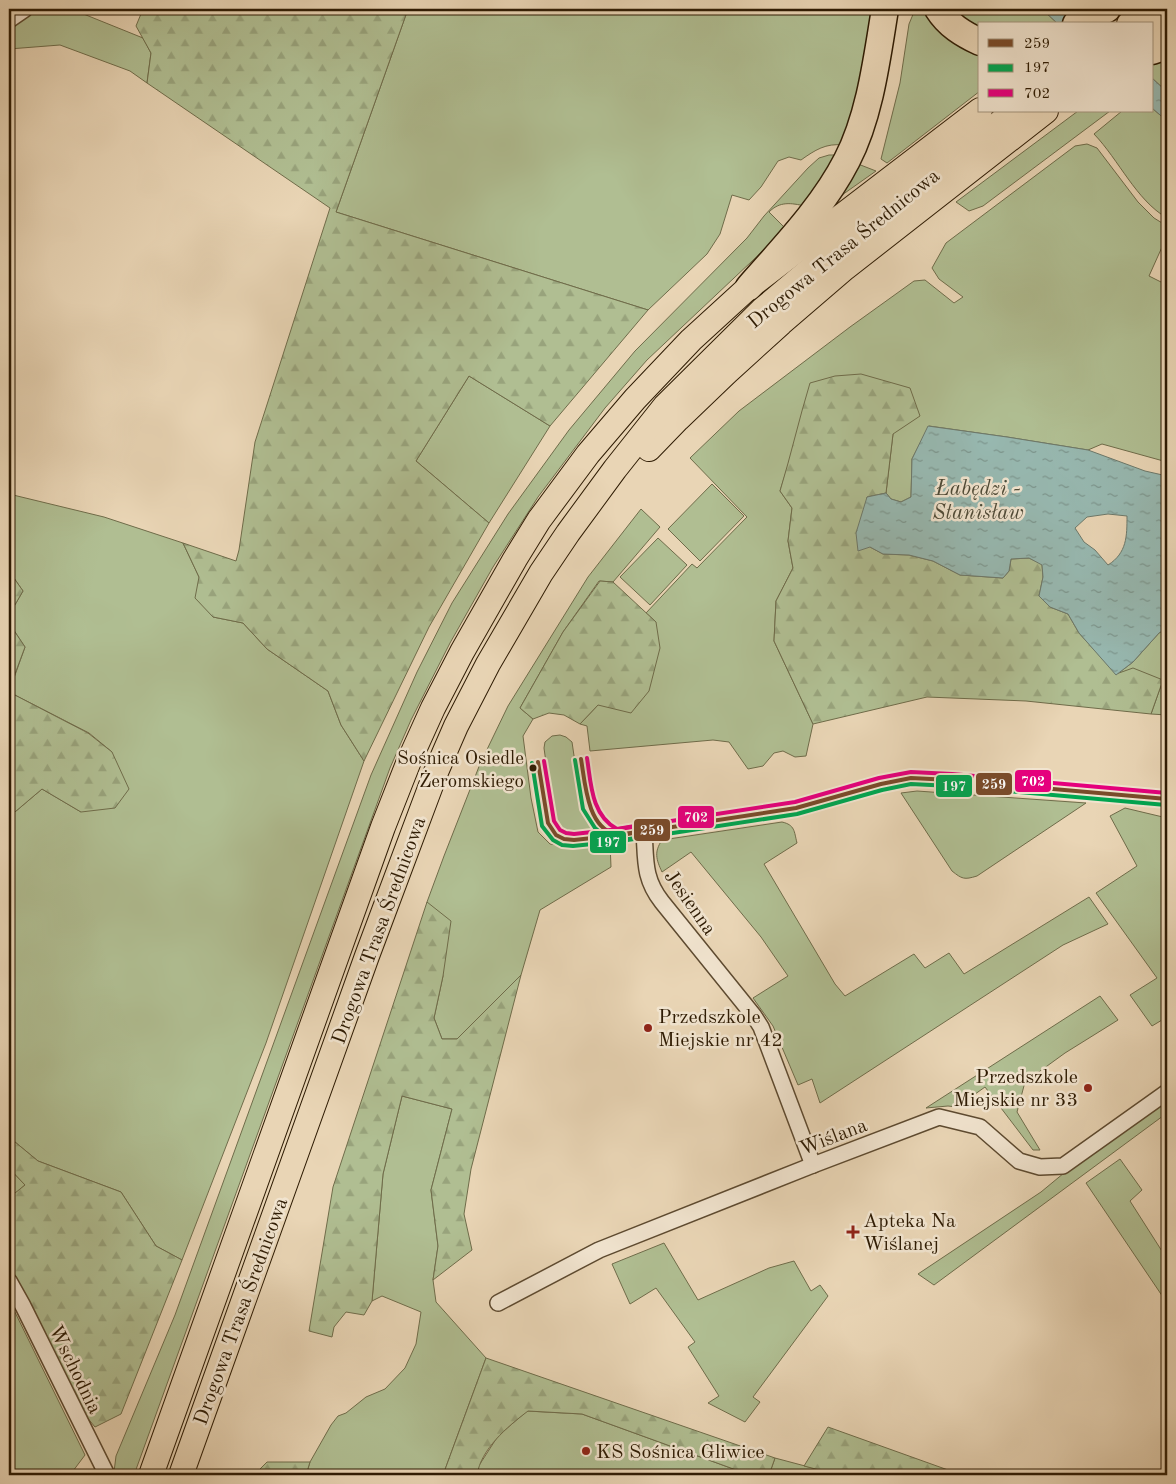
<svg xmlns="http://www.w3.org/2000/svg" width="1176" height="1484" font-family="'Old Standard TT',serif">
<style>
.green{fill:#b0be92;stroke:#6f6c4a}
.forest{fill:url(#forest-firs);stroke:#6f6c4a}
.water{fill:url(#water-ripples);stroke:#6d796b;fill-rule:evenodd}
.lines{fill:none;stroke-linecap:round;stroke-linejoin:round}
.street-casing{stroke:#5d4a30;stroke-width:18}
.primary-casing{stroke:#2e1b03;stroke-width:26}
.highway-casing{stroke:#2e1b03;stroke-width:29}
.street{stroke:#f1e4cf;stroke-width:15}
.primary{stroke:#e9d5b5;stroke-width:24}
.highway{stroke:#e9d5b5;stroke-width:26}
.bus-1-casing{stroke:#f1e4cf;stroke-width:8}
.bus-2-casing{stroke:#f1e4cf;stroke-width:8}
.bus-3-casing{stroke:#f1e4cf;stroke-width:8}
.bus-1{stroke:#7a4b2a;stroke-width:4}
.bus-2{stroke:#00a651;stroke-width:4}
.bus-3{stroke:#e5007d;stroke-width:4}
.bus-dot{fill:#2e1b03;stroke:#f1e4cf;stroke-width:2}
.poi-dot{fill:#8f2418;stroke:#f1e4cf;stroke-width:2}
.labels{text-anchor:middle;stroke-width:5;stroke-linejoin:round;paint-order:stroke}
.bus-label{font-size:19px;fill:#2e1b03;stroke:#f1e4cf;text-anchor:end}
.street-label{font-size:20px;fill:#2e1b03;stroke:#f1e4cf}
.poi-label{font-size:20px;fill:#2e1b03;stroke:#f1e4cf;text-anchor:start}
.water-label{font-size:21px;font-style:italic;fill:#4e4a37;stroke:#f1e4cf}
.line-badge{stroke:#f1e4cf;stroke-width:2}
.badge-label{font-size:14px;text-anchor:middle;font-weight:bold;fill:#fff}
</style>
<defs>
<pattern id="forest-firs" width="22" height="20" patternUnits="userSpaceOnUse" patternTransform="scale(1.25)"><rect width="22" height="20" fill="#b0be92"/><path d="M5 1l3.5 6h-7zM16 11l3.5 6h-7z" fill="#98a37c"/></pattern>
<pattern id="water-ripples" width="26" height="14" patternUnits="userSpaceOnUse" patternTransform="scale(1.25)"><rect width="26" height="14" fill="#97b8b0"/><path d="M2 4q2-2 4 0t4 0M15 11q2-2 4 0t4 0" fill="none" stroke="#7c958d"/></pattern>
</defs>
<rect width="100%" height="100%" fill="#e9d5b5"/>
<filter id="stains"><feTurbulence type="fractalNoise" baseFrequency=".004" numOctaves="4"/><feColorMatrix values="0 0 0 0 .2 0 0 0 0 .09 0 0 0 0 .02 0 0 0 .5 -.17"/></filter>
<radialGradient id="worn" r=".72"><stop offset=".6" stop-color="#630" stop-opacity="0"/><stop offset="1" stop-color="#630" stop-opacity=".3"/></radialGradient>
<g class="green">
<path d="M33,9H74L86,15L143,38L151,53L147,83L130,71L60,45L9,49V27Z"/>
<path d="M408,9H877L870,54L843,145C826,143 815,150 801,160L789,157L778,161L761,187L749,200L732,195L720,234L707,254L648,310L336,212Z"/>
<path d="M919,9L925,10L980,54V91L887,163L881,159L900,83L909,24L914,12Z"/>
<path d="M947,9H1042L1058,24H980V34Z"/>
<path d="M1167,59V92L1152,78V63Z"/>
<path d="M1152,108L1167,121V218C1136,200 1119,160 1094,134L1122,111H1152Z"/>
<path d="M1078,111H1110L983,206L969,211L956,202Z"/>
<path d="M1087,144L1097,148L1138,202L1154,218L1167,226V236L1149,276L1167,285V462L1102,444L1088,450L1007,437L929,426L912,459L911,497L901,502L891,499L886,493L893,434L790,459L780,491L792,508L788,541L793,568L776,601L774,641L813,724L806,756L795,757L783,751L774,753L763,766L748,769L729,742L713,740L590,751L587,726L580,724L598,705L656,622L646,613L692,564L697,568L747,517L690,458L739,411L850,327L914,281L925,280L954,303L963,297L939,279L932,268L946,243L1075,146Z"/>
<path d="M829,155H840L805,206C791,203 780,201 769,212L786,229L647,360L605,408L538,497L493,567L450,643L411,720L390,768L134,1475H115L114,1472L116,1456L175,1315L371,775L417,672L452,603L508,514L569,430L635,351L747,238L764,216L808,168L819,158Z"/>
<path d="M858,164L876,171L842,195L841,193Z"/>
<path d="M469,376L550,426L489,523L416,461Z"/>
<path d="M712,484L744,516L700,561L668,529Z"/>
<path d="M9,494L104,517L183,543L199,577L213,617L243,623L267,649L328,691L341,725L364,761L266,1043L182,1260L156,1246L121,1192L38,1161L9,1137V817L42,789L81,812L112,752L89,733L9,692L25,647L9,623V615L23,591L9,571V525L12,521L9,518Z"/>
<path d="M641,509L660,527L613,582L599,581L563,632L520,708L533,719L523,736L531,798L538,832L550,844L570,847L610,843L611,867L540,910L521,975L457,1039H442L434,1018L443,976L427,902L444,856L480,764L508,706L588,577Z"/>
<path d="M658,538L687,565L650,605L620,577Z"/>
<path d="M1167,628V715L1151,714L1163,680L1116,675L1133,662L1159,633Z"/>
<path d="M560,735L566,737L572,742L582,810L591,825L600,835C584,834 566,835 554,821L544,748L545,742L552,736Z"/>
<path d="M917,791L1086,803L977,876C964,880 962,879 952,871L901,793Z"/>
<path d="M1125,808L1167,818V1017L1152,1026L1130,995L1157,978L1096,893L1137,866L1110,816Z"/>
<path d="M782,822C795,825 794,831 797,843L764,864L835,984L845,996L914,954L925,968L949,953L964,974L1089,897L1108,924L1063,945L820,1103L812,1079L798,1085L773,1026L753,998L788,976L761,937L691,852L662,872C656,859 654,852 662,840Z"/>
<path d="M1100,996L1118,1020L1065,1053L1025,1082L1017,1112L1040,1150H1033L985,1087L957,1107L948,1106L926,1108Z"/>
<path d="M402,1096L452,1109L431,1190L438,1246L433,1280L436,1302L486,1358L443,1475H306L310,1462L331,1425L338,1416L346,1413L366,1397L385,1389L405,1368L416,1344L421,1312L382,1296L372,1301L383,1174Z"/>
<path d="M1167,1098V1113L934,1285L918,1274L1041,1192L1070,1168Z"/>
<path d="M1120,1159L1142,1190L1130,1201L1167,1259V1303L1086,1183Z"/>
<path d="M9,1168L25,1185L10,1198L9,1197Z"/>
<path d="M664,1243L698,1300L769,1268L794,1261L811,1291L820,1285L828,1296L753,1397L760,1402L745,1422L708,1403L719,1396L688,1347L695,1342L656,1288L630,1304L612,1264Z"/>
<path d="M9,1300L85,1455L70,1475H9Z"/>
<path d="M527,1411L582,1414L750,1475H477L478,1467L498,1436Z"/>
<path d="M775,1458L839,1475H769Z"/>
</g>
<g class="forest">
<path d="M143,9H408L336,212L648,310L550,426L469,376L416,461L489,523L429,627L364,761L341,725L328,691L267,649L243,623L213,617L195,598L199,577L183,543L236,561L239,550L255,442L330,208L147,83L151,53L136,26Z"/>
<path d="M861,374L910,388L920,416L893,434L886,493L867,497L870,547L883,554L909,555L933,561L960,575L1003,578L1009,571L1011,559L1029,558L1042,564L1043,577L1039,596L1050,607L1068,614L1079,633L1116,674L1133,668L1163,680L1151,714L1026,701L927,697L813,724L774,641L776,601L793,568L788,541L792,508L780,491C791,455 799,419 810,383L835,376Z"/>
<path d="M9,571L23,591L9,615Z"/>
<path d="M600,581L613,582L656,622L660,648L649,691L631,713L598,705L580,724L564,715L549,713L533,719L520,708L563,632Z"/>
<path d="M9,623L25,647L9,690Z"/>
<path d="M9,692L88,733L112,752L129,789L115,808L81,812L42,789L9,817Z"/>
<path d="M427,902L451,921L443,976L434,1018L442,1039H457L521,975L471,1169L464,1214L472,1250L433,1280L438,1246L431,1190L452,1109L402,1096L383,1174L372,1301L364,1315L346,1312L334,1327L332,1337L309,1331L333,1187Z"/>
<path d="M9,1137L38,1161L121,1192L156,1246L182,1260L121,1414L95,1427L85,1415L9,1270V1197H10L25,1185L9,1168Z"/>
<path d="M486,1358L775,1458L769,1475H750L582,1414L528,1411C507,1427 481,1449 477,1475H443Z"/>
<path d="M828,1427L962,1475H839L804,1466Z"/>
<path d="M267,1462H310L306,1475H254Z"/>
</g>
<g class="water">
<path d="M1042,9H1077L1093,24H1058Z"/>
<path d="M1152,78L1167,92V121L1152,108Z"/>
<path d="M928,426L1007,437L1088,450L1145,471L1167,476V628L1159,633L1133,662L1116,675L1079,633L1068,614L1050,607L1039,596L1043,577L1042,565L1029,558L1011,559L1009,571L1003,578L960,575L933,561L909,555L883,554L870,547L858,551L856,533L867,497L886,493L891,499L901,502L911,497L912,459ZM1108,514L1127,516C1127,536 1127,553 1108,565L1095,550L1084,542L1075,528L1087,517Z"/>
</g>
<g class="lines">
<g class="street-casing">
<g id="street">
<path d="M9,20L25,9"/>
<path d="M813,1165L761,1027L754,1016L662,902C643,878 646,859 644,831L796,808L881,784L911,778L951,780L1167,799"/>
<path d="M9,1281L23,1306L107,1475"/>
<path d="M498,1303L599,1250L813,1165L939,1117L980,1127L1019,1161L1040,1167L1063,1166L1167,1092"/>
</g>
</g>
<g class="primary-casing">
<g id="primary">
<path d="M1129,24L1149,9"/>
<path d="M1152,31L1167,20"/>
<path d="M649,449L678,419L727,372L781,323L845,268L1046,111"/>
<path d="M151,1475L383,827L409,761L433,708L462,652L515,559L539,520L588,454L635,399L691,340L749,287L980,110"/>
<path d="M181,1475L367,956L436,772L456,726L488,664L541,573L568,533L615,469L665,406L762,310L831,252L1015,111"/>
</g>
</g>
<g class="highway-casing">
<g id="highway">
<path d="M938,9C948,25 963,34 980,42"/>
<path d="M1076,24L1107,9"/>
<path d="M1152,51L1167,46"/>
<path d="M749,287C784,247 823,207 847,160C870,116 877,58 885,9"/>
</g>
</g>
<use href="#street" class="street"/>
<use href="#primary" class="primary"/>
<use href="#highway" class="highway"/>
<g class="bus-1-casing">
<g id="bus-1">
<path d="M581,759C585,782 587,827 615,834C622,836 634,832 642,831"/>
<path d="M538,762L548,823L556,835L564,839L574,840L620,835L796,808L881,784L911,778L951,780L1167,799"/>
</g>
</g>
<g class="bus-2-casing">
<g id="bus-2">
<path d="M575,760L583,809L595,828L605,836L615,841L643,837"/>
<path d="M532,763L542,826L553,840L562,845L573,846L621,841L797,814L882,790L911,784L951,786L1166,805"/>
</g>
</g>
<g class="bus-3-casing">
<g id="bus-3">
<path d="M587,758C591,783 591,815 617,829L641,825"/>
<path d="M544,761L554,821L560,830L566,833L574,834L619,829L795,802L879,778L911,772L952,774L1167,793"/>
</g>
</g>
<use href="#bus-1" class="bus-1"/>
<use href="#bus-2" class="bus-2"/>
<use href="#bus-3" class="bus-3"/>
</g>
<circle class="bus-dot" cx="533" cy="768" r="4.5"/>
<g class="poi-dot">
<circle cx="648" cy="1028" r="5"/>
<circle cx="1088" cy="1088" r="5"/>
<path d="M850.5 1224.5h5v5h5v5h-5v5h-5v-5h-5v-5h5z"/>
<circle cx="586" cy="1451" r="5"/>
</g>
<g class="labels">
<g class="bus-label">
<text x="524" y="764">Sośnica Osiedle<tspan x="524" dy="23">Żeromskiego</tspan></text>
</g>
<g class="street-label">
<text transform="translate(843 248) rotate(-39)" y="7">Drogowa Trasa Średnicowa</text>
<text transform="translate(691 902) rotate(55)" y="7">Jesienna</text>
<text transform="translate(378 930) rotate(-70)" y="7">Drogowa Trasa Średnicowa</text>
<text transform="translate(833 1136) rotate(-21)" y="7">Wiślana</text>
<text transform="translate(240 1311) rotate(-70)" y="7">Drogowa Trasa Średnicowa</text>
<text transform="translate(76 1369) rotate(64)" y="7">Wschodnia</text>
</g>
<g class="poi-label">
<text x="658" y="1023">Przedszkole<tspan x="658" dy="23">Miejskie nr 42</tspan></text>
<text x="1078" y="1083" text-anchor="end">Przedszkole<tspan x="1078" dy="23">Miejskie nr 33</tspan></text>
<text x="863" y="1227">Apteka Na<tspan x="863" dy="23">Wiślanej</tspan></text>
<text x="596" y="1458">KS Sośnica Gliwice</text>
</g>
<g class="water-label">
<text x="978" y="495">Łabędzi -<tspan x="978" dy="24">Stanisław</tspan></text>
</g>
</g>
<g class="line-badge">
<rect x="1014" y="769" width="38" height="24" rx="5" fill="#e5007d"/>
<rect x="975" y="772" width="38" height="24" rx="5" fill="#7a4b2a"/>
<rect x="935" y="774" width="38" height="24" rx="5" fill="#00a651"/>
<rect x="677" y="805" width="38" height="24" rx="5" fill="#e5007d"/>
<rect x="633" y="818" width="38" height="24" rx="5" fill="#7a4b2a"/>
<rect x="589" y="830" width="38" height="24" rx="5" fill="#00a651"/>
</g>
<g class="badge-label">
<text x="1033" y="786">702</text>
<text x="994" y="789">259</text>
<text x="954" y="791">197</text>
<text x="696" y="822">702</text>
<text x="652" y="835">259</text>
<text x="608" y="847">197</text>
</g>
<rect width="1176" height="1484" fill="none" stroke="#e9d5b5" stroke-width="30"/>
<rect x="10" y="10" width="1156" height="1464" fill="none" stroke="#2e1b03" stroke-width="2.5"/>
<rect x="15" y="15" width="1146" height="1454" fill="none" stroke="#2e1b03"/>
<rect x="978" y="22" width="175" height="90" fill="#f1e4cf" stroke="#a3947d"/>
<rect x="988" y="39" width="25" height="8" fill="#7a4b2a" stroke="#a3947d"/>
<text x="1024" y="48" font-size="15" fill="#2e1b03">259</text>
<rect x="988" y="64" width="25" height="8" fill="#00a651" stroke="#a3947d"/>
<text x="1024" y="72" font-size="15" fill="#2e1b03">197</text>
<rect x="988" y="89" width="25" height="8" fill="#e5007d" stroke="#a3947d"/>
<text x="1024" y="98" font-size="15" fill="#2e1b03">702</text>
<rect width="100%" height="100%" filter="url(#stains)"/>
<rect width="100%" height="100%" fill="url(#worn)"/>
</svg>
